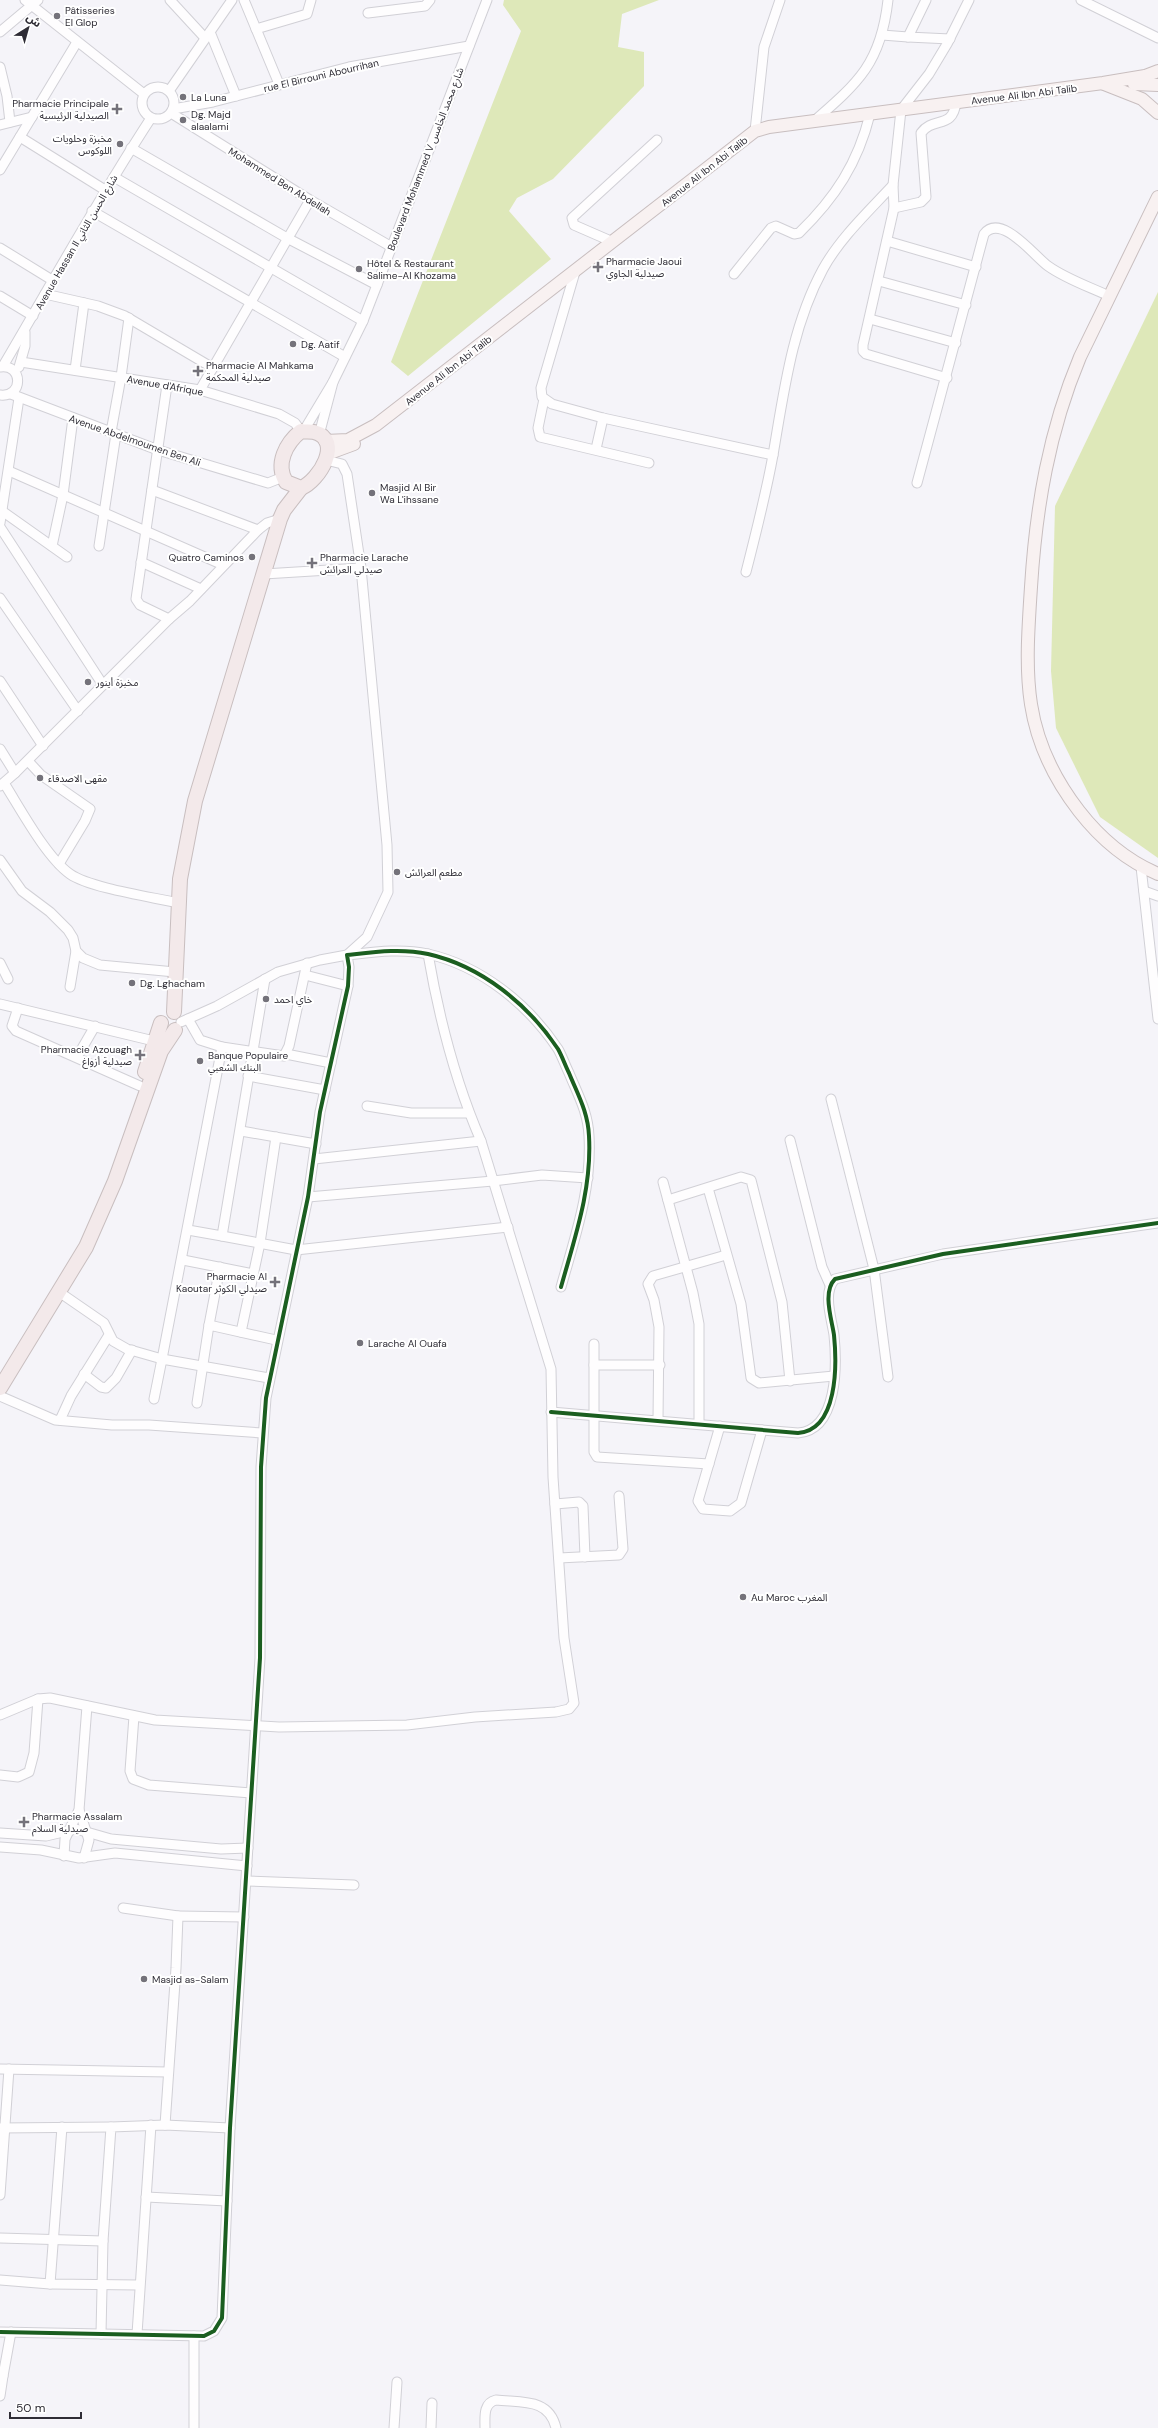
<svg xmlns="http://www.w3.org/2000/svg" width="1158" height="2428" font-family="'DM Sans','Noto Sans Arabic',sans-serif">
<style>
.green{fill:#dee8b9}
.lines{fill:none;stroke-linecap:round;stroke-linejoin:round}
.minor-casing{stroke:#d1d0d6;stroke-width:11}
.major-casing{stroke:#c8bebf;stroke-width:14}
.highway-casing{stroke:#c8bebf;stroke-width:16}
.minor{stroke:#fefdfe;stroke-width:9}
.major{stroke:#f8f1f1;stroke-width:12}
.highway{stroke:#f3e9ea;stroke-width:14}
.cycleway-casing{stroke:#fff;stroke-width:6}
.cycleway{stroke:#1b5e20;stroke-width:4}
.poi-dot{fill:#74727a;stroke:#fff;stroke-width:1.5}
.labels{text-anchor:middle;stroke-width:4;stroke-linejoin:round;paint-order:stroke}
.poi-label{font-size:10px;fill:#2e2c35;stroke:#fff;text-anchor:start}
.street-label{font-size:10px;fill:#2e2c35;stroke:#fff}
</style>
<rect width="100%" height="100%" fill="#f5f4f9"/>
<g class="green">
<path d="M504,0H659L622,14L618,47L644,52V86L553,179L517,198L509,211L551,259L408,376L391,362L521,31L503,5Z"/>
<path d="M1158,292V858L1100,817L1056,728L1051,671L1055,506Z"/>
</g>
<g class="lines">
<g class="minor-casing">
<g id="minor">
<path d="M25,0L144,94"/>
<path d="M170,0L205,38"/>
<path d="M244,0L279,84"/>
<path d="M926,0L908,37L950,39"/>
<path d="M1081,0L1158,38"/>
<path d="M368,13L425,6L430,0"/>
<path d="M256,29L307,14L311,0"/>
<path d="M0,32L38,0"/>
<path d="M210,32L236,96"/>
<path d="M882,35L908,37"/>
<path d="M0,67L7,96L10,122"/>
<circle cx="158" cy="103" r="16"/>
<path d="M169,91L232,0"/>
<path d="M173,109L213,102L349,67L469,46"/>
<path d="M171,113L310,200L390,246"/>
<path d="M813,122C859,82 881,63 888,0"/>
<path d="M0,125L32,117"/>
<path d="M755,131L764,47L780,0"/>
<path d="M20,137L105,190"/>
<path d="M131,148L287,238L377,285"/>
<path d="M0,170L77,42"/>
<path d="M114,177L363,321"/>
<path d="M894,208L921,202L926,197L921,133C933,116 953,130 956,102"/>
<path d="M92,211L345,357"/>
<path d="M887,241L976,267"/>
<path d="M613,242L574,225L572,218L657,140"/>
<path d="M0,248L52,280"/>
<path d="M575,272L541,388L542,397L552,404L603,418L773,455"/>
<path d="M734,274L771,228L776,226L794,234L799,233C835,198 858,163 870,114"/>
<path d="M879,281L966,305"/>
<path d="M45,294L98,306L125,316L213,368"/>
<path d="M0,296L33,316"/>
<path d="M870,319L956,343"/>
<path d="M21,362L200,390L279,414L295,423L301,431"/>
<path d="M3,366C52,283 98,199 151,118"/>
<path d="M0,367C23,363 24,398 0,395"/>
<path d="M19,367L25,346V332"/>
<path d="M75,370L84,303"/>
<path d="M947,378L866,354L863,351V345L894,208L893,185L901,110L929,74L947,44L969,0"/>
<path d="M333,382L363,321L487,0"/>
<path d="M167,385L136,599L140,605L169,619"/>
<path d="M200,390L310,200"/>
<path d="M11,394L158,450L268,483L283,477"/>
<path d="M544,399L538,428L540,437L649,463"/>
<path d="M111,432L121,377L129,318"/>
<path d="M303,432L333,382L319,435"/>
<path d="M596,449L603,418"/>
<path d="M9,471L223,565"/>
<path d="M917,483L984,234C1001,212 1035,257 1048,266C1066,279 1090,287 1109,296"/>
<path d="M152,490L258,530"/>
<path d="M2,511L67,557"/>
<path d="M0,523L19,398"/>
<path d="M0,527L103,685"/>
<path d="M52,546L63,495L73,418"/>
<path d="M99,546L116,434"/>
<path d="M141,562L201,589"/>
<path d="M746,572C756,533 766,494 773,455C784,391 792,326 823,269C840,238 869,211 893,185"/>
<path d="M264,574L361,568"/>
<path d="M0,598L78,711"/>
<path d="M0,681L43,746"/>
<path d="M0,749L15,773"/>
<path d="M28,761L41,775L90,809L85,821L59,864"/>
<path d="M4,783C20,808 46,857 70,874C90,888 152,897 178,903"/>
<path d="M0,786L15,773L169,619L190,601L258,530L267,523L280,519"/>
<path d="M0,860L22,891L50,912L68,930L73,938L76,951L83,958L100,965L175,972"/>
<path d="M1141,867L1158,1019"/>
<path d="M1144,891L1158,896"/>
<path d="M0,963L8,979"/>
<path d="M305,975L348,986"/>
<path d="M70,987L76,951"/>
<path d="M0,1004L154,1041"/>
<path d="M18,1008L12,1026L16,1031L140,1086"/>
<path d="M188,1019L200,1040L222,1047"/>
<path d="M181,1022L217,1006L278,972L320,960L347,955L367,937L388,892L387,845L361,568L347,474L342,464L326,460"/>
<path d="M286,1054L331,1063"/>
<path d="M77,1057L95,1026"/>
<path d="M248,1076L325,1090"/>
<path d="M831,1099L874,1269L888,1377"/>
<path d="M367,1106L411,1113H468"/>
<path d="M241,1131L316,1144"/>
<path d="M790,1140L822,1267L830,1285"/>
<path d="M314,1159L481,1141"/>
<path d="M663,1182L693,1293L699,1324V1424"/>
<path d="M708,1188L741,1304L751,1378L759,1383L834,1376"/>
<path d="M308,1197L493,1181L542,1175L588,1178"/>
<path d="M668,1200L741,1177L751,1180L782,1302L790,1381"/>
<path d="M188,1230L222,1236L265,979"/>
<path d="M222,1236L296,1250L508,1227"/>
<path d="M183,1260L253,1274"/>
<path d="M59,1292L104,1323L113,1341L127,1349L162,1359L222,1047L284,1056L289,1046L307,963"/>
<path d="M209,1325L220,1267"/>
<path d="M241,1332L260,1243L276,1137"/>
<path d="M594,1344V1452L597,1457L709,1464"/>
<path d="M594,1365H660"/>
<path d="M84,1374L101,1387L106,1388L116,1378L132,1350"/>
<path d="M0,1396L55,1420L112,1425H149L262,1433"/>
<path d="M154,1399L162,1359L269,1378"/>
<path d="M197,1403L209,1325L276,1340"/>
<path d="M551,1412L798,1433C838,1430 837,1365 834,1335C832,1320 822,1292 835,1279L943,1254L1158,1223"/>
<path d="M60,1420L71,1396L109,1335"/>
<path d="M658,1420L659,1327L654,1300L648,1284L653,1276L726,1255"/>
<path d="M720,1426L698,1501L703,1509L730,1511L741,1503L762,1430"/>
<path d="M555,1504L579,1502L583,1506L585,1557"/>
<path d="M559,1558L619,1555L623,1549L619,1496"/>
<path d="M0,1715L38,1699L50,1698L155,1720L279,1727L407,1725L475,1717L556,1712L569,1709L574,1703L564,1638L553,1477L551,1369L481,1141C455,1081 439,1018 428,954"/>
<path d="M134,1716L130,1771L133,1779L149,1785L251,1793"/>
<path d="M0,1775L18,1777L29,1772L34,1753L38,1699"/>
<path d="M79,1810L89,1840L84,1858"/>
<path d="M0,1833L46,1836L76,1829L111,1839L221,1849L248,1848"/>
<path d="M0,1847L41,1850L79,1858L115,1853L247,1866"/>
<path d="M64,1856L65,1839L79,1810L87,1706"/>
<path d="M246,1881L354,1885"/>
<path d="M123,1908L178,1916"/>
<path d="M0,2069L168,2072"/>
<path d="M165,2125L176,1968L178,1916L244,1917"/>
<path d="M0,2128L111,2127"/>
<path d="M0,2195L9,2069"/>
<path d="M146,2197L227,2201"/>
<path d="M0,2238L103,2241"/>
<path d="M0,2280L50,2284L139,2285"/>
<path d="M50,2284L62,2127"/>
<path d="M0,2332L204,2336L214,2331L222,2318L230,2128L260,1658L261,1467L266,1398L308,1197L320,1112L348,986L349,967L347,955C374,952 401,948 428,954C481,966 528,1004 558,1049C562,1056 565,1065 569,1073C578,1095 588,1112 589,1136C592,1189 575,1237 561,1287"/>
<path d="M101,2334L103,2241L111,2127L165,2125L230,2128"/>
<path d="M137,2334L151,2125"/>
<path d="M0,2376H3L0,2396"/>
<path d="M3,2376L11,2332"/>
<path d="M194,2428V2336"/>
<path d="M394,2428L397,2382"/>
<path d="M431,2428L432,2403"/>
<path d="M485,2428C485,2417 483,2403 496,2400C522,2403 549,2398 556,2428"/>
</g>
</g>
<g class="major-casing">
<g id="major">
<path d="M1104,84L1142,99L1158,113"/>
<path d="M1134,84L1158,85"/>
<path d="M1158,197L1080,357C1049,431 1036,507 1031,587C1025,676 1021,736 1079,811C1100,838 1125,860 1158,874"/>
<path d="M325,441L348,440L376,425L755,131L769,127L1103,83L1145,76L1158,71"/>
<path d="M327,454L354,444"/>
</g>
</g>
<g class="highway-casing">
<g id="highway">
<path d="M301,431C305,432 310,431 314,432C344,440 319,481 301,488L286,482C275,464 286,443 301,431Z"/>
<path d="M174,1012L180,879L195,801L280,519L284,510L301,488"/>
<path d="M145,1072L161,1023"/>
<path d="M0,1388L86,1247L115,1181L161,1051L175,1030"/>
</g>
</g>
<use href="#minor" class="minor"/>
<use href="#major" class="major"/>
<use href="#highway" class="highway"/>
<g class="cycleway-casing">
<g id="cycleway">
<path d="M551,1412L798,1433C838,1430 837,1365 834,1335C832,1320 822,1292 835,1279L943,1254L1158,1223"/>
<path d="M0,2332L204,2336L214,2331L222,2318L230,2128L260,1658L261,1467L266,1398L308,1197L320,1112L348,986L349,967L347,955C374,952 401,948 428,954C481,966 528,1004 558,1049C562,1056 565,1065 569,1073C578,1095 588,1112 589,1136C592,1189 575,1237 561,1287"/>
</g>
</g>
<use href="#cycleway" class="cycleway"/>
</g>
<g class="poi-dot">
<circle cx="57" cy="16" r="4"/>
<circle cx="183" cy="97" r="4"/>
<path d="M115 103h4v4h4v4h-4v4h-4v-4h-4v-4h4z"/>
<circle cx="183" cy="120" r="4"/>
<circle cx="120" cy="144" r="4"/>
<path d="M596 261h4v4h4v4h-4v4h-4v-4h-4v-4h4z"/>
<circle cx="359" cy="269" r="4"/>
<circle cx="293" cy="344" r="4"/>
<path d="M196 365h4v4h4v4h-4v4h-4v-4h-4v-4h4z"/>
<circle cx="372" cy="493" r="4"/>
<circle cx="252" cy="557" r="4"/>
<path d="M310 557h4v4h4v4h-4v4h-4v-4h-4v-4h4z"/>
<circle cx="88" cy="682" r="4"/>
<circle cx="40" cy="778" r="4"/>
<circle cx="397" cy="872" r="4"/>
<circle cx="132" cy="983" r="4"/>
<circle cx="266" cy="999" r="4"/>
<path d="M138 1049h4v4h4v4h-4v4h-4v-4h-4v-4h4z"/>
<circle cx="200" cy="1061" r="4"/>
<path d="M273 1276h4v4h4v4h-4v4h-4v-4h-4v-4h4z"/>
<circle cx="360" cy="1343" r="4"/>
<circle cx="743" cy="1597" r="4"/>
<path d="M22 1816h4v4h4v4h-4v4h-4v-4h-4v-4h4z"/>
<circle cx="144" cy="1979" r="4"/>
</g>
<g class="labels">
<g class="poi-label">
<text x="65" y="14">Pâtisseries<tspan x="65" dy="12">El Glop</tspan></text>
<text x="191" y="101">La Luna</text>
<text x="109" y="107" text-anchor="end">Pharmacie Principale<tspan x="109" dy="12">الصيدلية الرئيسية</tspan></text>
<text x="191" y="118">Dg. Majd<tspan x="191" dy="12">alaalami</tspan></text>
<text x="112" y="142" text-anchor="end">مخبزة وحلويات<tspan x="112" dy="12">اللوكوس</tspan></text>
<text x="606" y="265">Pharmacie Jaoui<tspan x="606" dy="12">صيدلية الجاوي</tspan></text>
<text x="367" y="267">Hôtel &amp; Restaurant<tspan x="367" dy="12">Salime-Al Khozama</tspan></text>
<text x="301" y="348">Dg. Aatif</text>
<text x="206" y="369">Pharmacie Al Mahkama<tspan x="206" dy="12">صيدلية المحكمة</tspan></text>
<text x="380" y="491">Masjid Al Bir<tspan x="380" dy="12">Wa L'ihssane</tspan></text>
<text x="244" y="561" text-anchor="end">Quatro Caminos</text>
<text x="320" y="561">Pharmacie Larache<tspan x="320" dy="12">صيدلي العرائش</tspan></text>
<text x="96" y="686">مخبزة أينور</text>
<text x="48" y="782">مقهى الاصدقاء</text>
<text x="405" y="876">مطعم العرائش</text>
<text x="140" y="987">Dg. Lghacham</text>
<text x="274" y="1003">خاي احمد</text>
<text x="132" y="1053" text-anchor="end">Pharmacie Azouagh<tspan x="132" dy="12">صيدلية أزواغ</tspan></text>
<text x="208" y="1059">Banque Populaire<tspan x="208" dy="12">البنك الشعبي</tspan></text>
<text x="267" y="1280" text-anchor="end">Pharmacie Al<tspan x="267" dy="12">Kaoutar صيدلي الكوثر</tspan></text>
<text x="368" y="1347">Larache Al Ouafa</text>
<text x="751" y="1601">Au Maroc المغرب</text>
<text x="32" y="1820">Pharmacie Assalam<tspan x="32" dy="12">صيدلية السلام</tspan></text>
<text x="152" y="1983">Masjid as-Salam</text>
</g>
<g class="street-label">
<text transform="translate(321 75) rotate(-13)" y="4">rue El Birrouni Abourrihan</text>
<text transform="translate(1024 94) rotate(-7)" y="4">Avenue Ali Ibn Abi Talib</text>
<text transform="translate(425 159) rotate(-69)" y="4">Boulevard Mohammed V شارع محمد الخامس</text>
<text transform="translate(704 171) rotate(-38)" y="4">Avenue Ali Ibn Abi Talib</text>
<text transform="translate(280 181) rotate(32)" y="4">Mohammed Ben Abdellah</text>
<text transform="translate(76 242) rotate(-60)" y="4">Avenue Hassan II شارع الحسن الثاني</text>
<text transform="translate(448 370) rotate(-38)" y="4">Avenue Ali Ibn Abi Talib</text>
<text transform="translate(165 385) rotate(10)" y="4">Avenue d'Afrique</text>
<text transform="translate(135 440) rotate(19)" y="4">Avenue Abdelmoumen Ben Ali</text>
</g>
</g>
<g transform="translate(28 28) rotate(37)" stroke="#ffffff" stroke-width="3" paint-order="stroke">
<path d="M0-3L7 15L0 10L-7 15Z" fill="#2e2c35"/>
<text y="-6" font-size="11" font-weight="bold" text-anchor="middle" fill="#2e2c35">ش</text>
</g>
<path d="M10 2412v6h71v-6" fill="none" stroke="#2e2c35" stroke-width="2"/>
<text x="16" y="2412" font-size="12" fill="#2e2c35" stroke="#ffffff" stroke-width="3" paint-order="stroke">50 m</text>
</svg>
